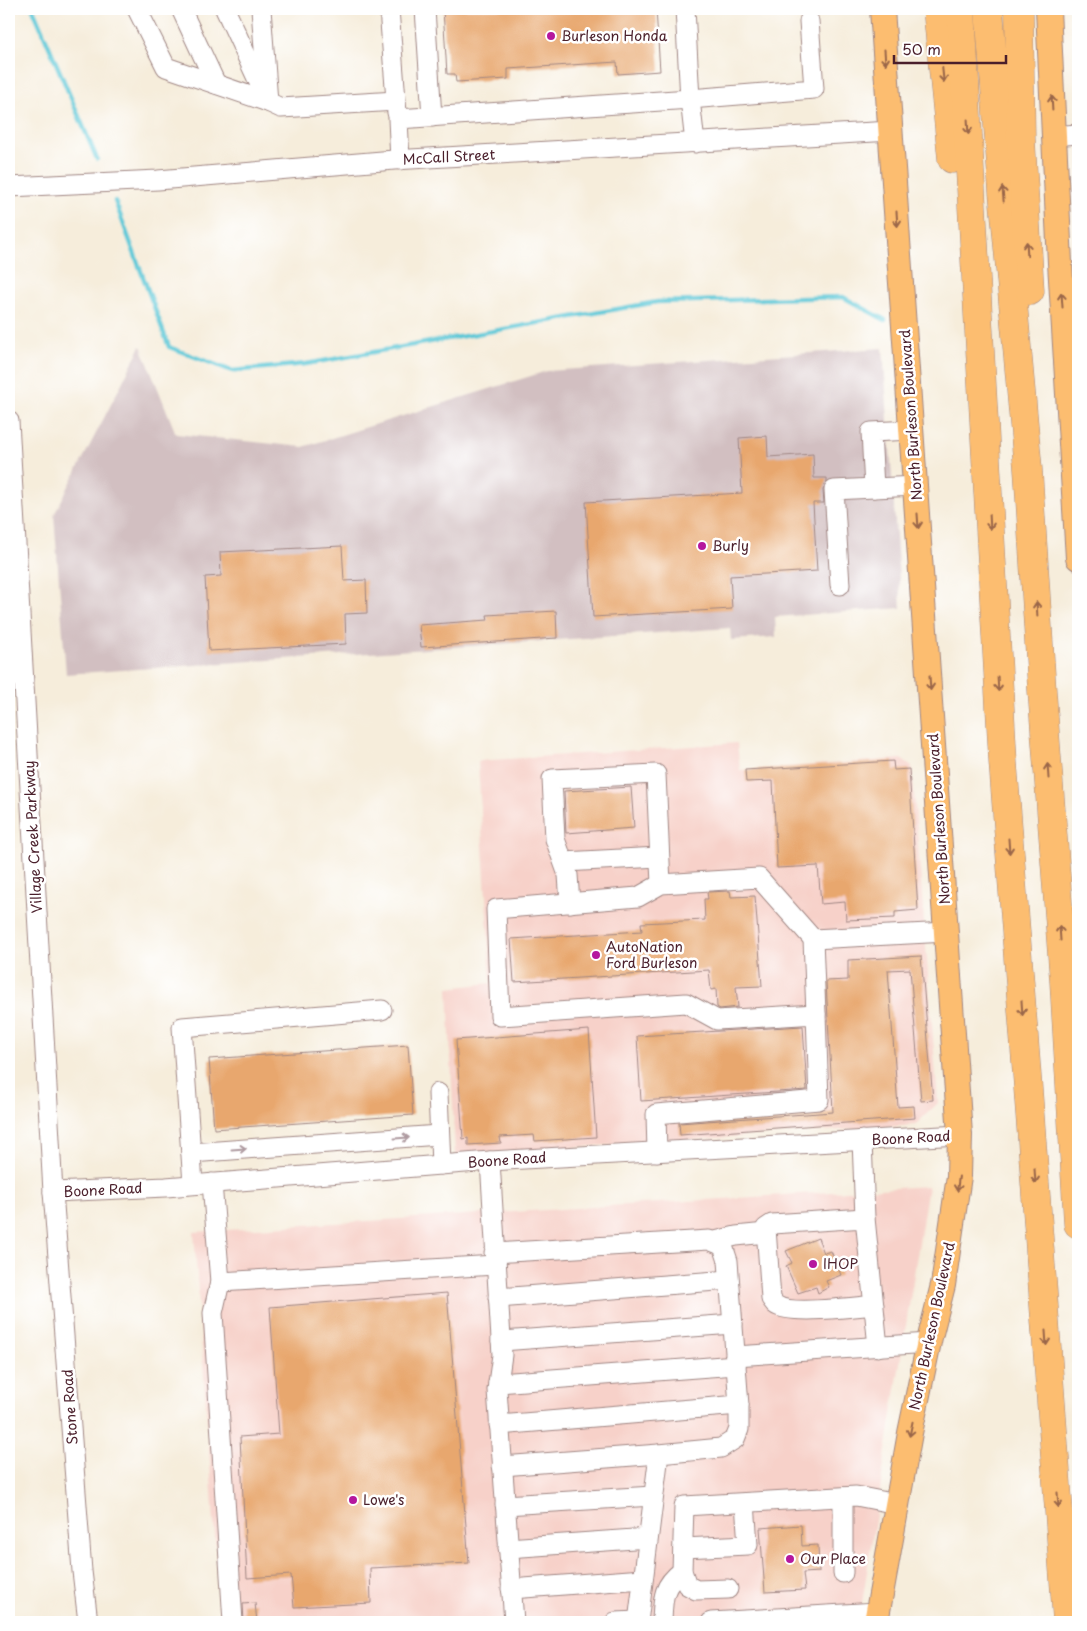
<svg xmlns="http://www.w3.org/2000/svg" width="1087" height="1631" font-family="'Playpen Sans',sans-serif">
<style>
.built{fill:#f7d1c9}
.industrial{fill:#d2bfc1}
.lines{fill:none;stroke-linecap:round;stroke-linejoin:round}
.stream{stroke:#5dc8d7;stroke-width:4.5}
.building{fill:#e8a76e}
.minor-casing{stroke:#a08683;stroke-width:21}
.major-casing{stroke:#a08683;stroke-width:26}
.highway-casing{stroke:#a08683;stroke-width:29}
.minor{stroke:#fff;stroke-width:19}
.major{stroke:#fcbd6f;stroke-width:24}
.highway{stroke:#fcbd6f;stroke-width:28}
.oneway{stroke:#9a664a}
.oneway2{stroke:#ae9aa0}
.poi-dot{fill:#b5179e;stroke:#fff;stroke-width:2}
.labels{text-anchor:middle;stroke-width:5;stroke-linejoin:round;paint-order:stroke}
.poi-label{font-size:14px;fill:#4a1f2b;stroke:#fff;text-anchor:start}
.street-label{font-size:14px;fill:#4a1f2b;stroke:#fff}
</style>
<rect width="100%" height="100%" fill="#fff"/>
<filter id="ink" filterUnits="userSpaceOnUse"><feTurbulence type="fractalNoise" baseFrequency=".02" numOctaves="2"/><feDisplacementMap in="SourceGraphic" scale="10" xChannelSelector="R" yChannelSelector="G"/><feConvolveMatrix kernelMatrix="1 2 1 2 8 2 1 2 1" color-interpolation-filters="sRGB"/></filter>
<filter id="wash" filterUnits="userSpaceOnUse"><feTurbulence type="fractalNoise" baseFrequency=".0096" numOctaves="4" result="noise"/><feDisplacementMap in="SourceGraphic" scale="20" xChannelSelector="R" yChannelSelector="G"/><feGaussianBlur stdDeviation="1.12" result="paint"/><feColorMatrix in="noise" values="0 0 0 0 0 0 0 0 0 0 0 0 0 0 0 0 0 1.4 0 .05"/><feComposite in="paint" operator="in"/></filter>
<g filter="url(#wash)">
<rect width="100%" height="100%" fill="#f6eddb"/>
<g class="built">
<path d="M737,743L740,770L901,759L912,767L938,1103L915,1125L455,1155L448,988L491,983L478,761Z"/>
<path d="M928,1186L859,1622H221L194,1232Z"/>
</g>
<path class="industrial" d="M141,346L176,434L303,447L547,371L883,348L901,608L775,617L776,637L731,640L730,628L66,674L54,515Z"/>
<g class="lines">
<g class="stream">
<path d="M33,9L97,159"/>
<path d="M115,201L169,347L232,371L306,364L657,302L843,297L885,320"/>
</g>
</g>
<g id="blocks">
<g class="building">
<path d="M443,9H656L660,71L618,74L617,62L508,69V79L456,82L455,74H447Z"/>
<path d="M767,436L768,457L813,454L814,478H827V482L823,490L824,503H813L817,571L730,576L732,609L593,617L586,502L742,493L739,438Z"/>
<path d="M342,546L344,581L366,580L367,613L345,614L346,644L209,651L205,577L221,576L220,552Z"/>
<path d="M556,611L557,638L421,647L419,625L488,620L487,615Z"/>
<path d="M893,761L894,770L909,769L918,910L895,912V918L846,920L845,902L821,904L818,866L777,868L773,781L746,782L745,770Z"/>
<path d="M631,787L634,828L566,833L564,791Z"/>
<path d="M730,891L731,897L755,896L762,986L736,987L738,1007L720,1009L717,1007L716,989L711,990L709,970L514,982L511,939L642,931L641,923L705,920L704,899H708L707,892Z"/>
<path d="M921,956L933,1100L921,1101L910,969L888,970L898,1107L914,1106L915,1118L680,1135L679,1123L833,1112L826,981L848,980V960Z"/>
<path d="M803,1026L807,1090L641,1101L637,1036Z"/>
<path d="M589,1030L596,1137L535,1141L534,1135L500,1137L501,1143L468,1145V1138L463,1139L456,1040Z"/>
<path d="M408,1045L413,1115L214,1129L209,1059Z"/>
<path d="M818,1238L824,1253L831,1251L841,1275L826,1281L829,1287L818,1293L816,1287L798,1293L786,1266L792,1263L786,1251Z"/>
<path d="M447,1293L469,1563L370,1568L371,1603L294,1607L291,1575L247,1578L240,1437L279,1434L270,1307Z"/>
<path d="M801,1525L802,1546L818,1545L819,1572L803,1573L805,1590L765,1592L760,1528Z"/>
<path d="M255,1603L257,1622H244L243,1604Z"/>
</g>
</g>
</g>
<g filter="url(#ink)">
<use href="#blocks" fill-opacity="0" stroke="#a08683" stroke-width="1"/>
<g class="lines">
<g class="minor-casing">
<g id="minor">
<path d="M137,9L166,67L268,102L261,9"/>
<path d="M181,9L216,84"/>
<path d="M225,9L268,102L281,108L396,101"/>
<path d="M389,9L397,113"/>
<path d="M425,9L432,117"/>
<path d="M1054,136L1078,134"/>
<path d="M695,143L690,99L814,89L809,21"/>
<path d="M400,160L398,119L690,99L685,9"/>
<path d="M9,187L158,180L394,160L891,131"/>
<path d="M9,421L53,1192L82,1571L88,1622"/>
<path d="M912,430L871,432L874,488L916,486"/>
<path d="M840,585L834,490L874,488"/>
<path d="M564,862L659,857"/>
<path d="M570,903L568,875L555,839L552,779L656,774L661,884"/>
<path d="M813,939L816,1014"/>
<path d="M438,1093L441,1165"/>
<path d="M862,1140L865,1218"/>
<path d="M657,1152L656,1114L819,1100L816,1014L717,1020L686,1003L500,1016L496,909L638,897L661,884L759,878L813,939L947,932"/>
<path d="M191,1153L439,1135"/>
<path d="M490,1161L502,1355L497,1390L514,1622"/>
<path d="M212,1183L220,1282L495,1265"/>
<path d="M193,1184L182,1027L382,1010"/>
<path d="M53,1192L166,1187L490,1161L960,1135"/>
<path d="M715,1241L736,1236L766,1233"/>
<path d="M494,1253L709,1240L721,1245L724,1249L728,1261L739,1405V1429L735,1439L721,1448L659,1454L638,1622"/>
<path d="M220,1282L213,1313L233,1622"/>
<path d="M498,1298L729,1280"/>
<path d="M874,1305C856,1307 789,1315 776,1305C774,1304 773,1301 771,1299L766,1228L772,1224L865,1218L878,1347"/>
<path d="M501,1341L733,1324"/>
<path d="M735,1356L929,1343"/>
<path d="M498,1383L736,1365"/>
<path d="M499,1425L739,1405"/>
<path d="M502,1466L659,1454"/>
<path d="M843,1497V1573"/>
<path d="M505,1505L653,1496"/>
<path d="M508,1548L648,1538"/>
<path d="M683,1548L748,1545L745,1503"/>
<path d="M511,1589L643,1579"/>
<path d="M728,1589L696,1590L687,1585L682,1571L684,1506L856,1496L897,1504"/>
<path d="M615,1622L638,1621"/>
<path d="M662,1622C663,1599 662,1586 682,1571"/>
<path d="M711,1622L877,1612"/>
</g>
</g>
<g class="major-casing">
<g id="major">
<path d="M1048,9L1060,263L1078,558"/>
<path d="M876,1622L910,1433L930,1337L943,1285L959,1176L960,1135L882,9"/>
</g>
</g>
<g class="highway-casing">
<g id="highway">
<path d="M937,9L952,159"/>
<path d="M961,9L1003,762L1031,1128L1067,1622"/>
<path d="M989,9L1003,192L1028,469L1042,691L1064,982L1078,1224"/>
<path d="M1019,9L1021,139L1030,291"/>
</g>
</g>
<use href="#minor" class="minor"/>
<use href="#major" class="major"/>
<use href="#highway" class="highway"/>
</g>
<defs><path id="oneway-shaft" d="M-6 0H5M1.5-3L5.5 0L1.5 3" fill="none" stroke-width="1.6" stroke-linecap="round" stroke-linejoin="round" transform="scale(1.25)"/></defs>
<g class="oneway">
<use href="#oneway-shaft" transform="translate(885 57) rotate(86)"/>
<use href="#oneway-shaft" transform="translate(943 75) rotate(84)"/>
<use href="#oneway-shaft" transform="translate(1052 103) rotate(-93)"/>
<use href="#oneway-shaft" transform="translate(968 127) rotate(87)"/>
<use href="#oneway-shaft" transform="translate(1003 194) rotate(-95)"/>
<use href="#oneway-shaft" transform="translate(897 219) rotate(86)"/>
<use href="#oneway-shaft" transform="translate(1027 249) rotate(-93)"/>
<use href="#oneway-shaft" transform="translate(1062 300) rotate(-94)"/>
<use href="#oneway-shaft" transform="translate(918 521) rotate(86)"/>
<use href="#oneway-shaft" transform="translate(990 522) rotate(87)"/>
<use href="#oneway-shaft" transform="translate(1037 609) rotate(-93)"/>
<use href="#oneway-shaft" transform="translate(930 683) rotate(86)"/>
<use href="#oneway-shaft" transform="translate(998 684) rotate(87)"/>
<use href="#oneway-shaft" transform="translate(1048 771) rotate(-94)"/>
<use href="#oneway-shaft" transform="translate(1009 846) rotate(86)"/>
<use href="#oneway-shaft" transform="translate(1060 933) rotate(-94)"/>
<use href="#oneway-shaft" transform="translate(1022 1008) rotate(86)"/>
<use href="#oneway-shaft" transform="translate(1035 1176) rotate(86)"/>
<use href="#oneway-shaft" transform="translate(958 1184) rotate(97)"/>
<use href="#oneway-shaft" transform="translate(1046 1338) rotate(86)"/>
<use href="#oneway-shaft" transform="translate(911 1429) rotate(102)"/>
<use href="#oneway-shaft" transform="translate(1058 1500) rotate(86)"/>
</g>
<g class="oneway2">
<use href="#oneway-shaft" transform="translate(402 1138) rotate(-4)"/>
<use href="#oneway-shaft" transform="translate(239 1149) rotate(-4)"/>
</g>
</g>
<g class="poi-dot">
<circle cx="551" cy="36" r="5"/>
<circle cx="702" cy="546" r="5"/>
<circle cx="596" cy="955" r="5"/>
<circle cx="813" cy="1264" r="5"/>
<circle cx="353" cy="1500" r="5"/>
<circle cx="790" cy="1559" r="5"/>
</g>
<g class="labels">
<g class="poi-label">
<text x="561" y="41">Burleson Honda</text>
<text x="712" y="551">Burly</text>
<text x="606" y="952">AutoNation<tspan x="606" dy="16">Ford Burleson</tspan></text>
<text x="823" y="1269">IHOP</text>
<text x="363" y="1505">Lowe's</text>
<text x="800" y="1564">Our Place</text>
</g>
<g class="street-label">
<text transform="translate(449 157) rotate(-3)" y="5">McCall Street</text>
<text transform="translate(911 415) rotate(-94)" y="5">North Burleson Boulevard</text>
<text transform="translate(939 819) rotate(-94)" y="5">North Burleson Boulevard</text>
<text transform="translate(33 837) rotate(-93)" y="5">Village Creek Parkway</text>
<text transform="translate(911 1138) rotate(-3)" y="5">Boone Road</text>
<text transform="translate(507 1160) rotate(-4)" y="5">Boone Road</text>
<text transform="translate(103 1190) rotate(-3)" y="5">Boone Road</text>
<text transform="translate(932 1326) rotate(-78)" y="5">North Burleson Boulevard</text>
<text transform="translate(70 1407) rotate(-94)" y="5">Stone Road</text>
</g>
</g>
<rect width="1087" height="1631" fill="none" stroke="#fff" stroke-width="30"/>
<path d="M894 55v8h112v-8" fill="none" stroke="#4a1f2b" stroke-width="2.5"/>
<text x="902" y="55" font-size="15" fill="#4a1f2b" stroke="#ffffff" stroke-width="4" paint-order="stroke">50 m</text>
</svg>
